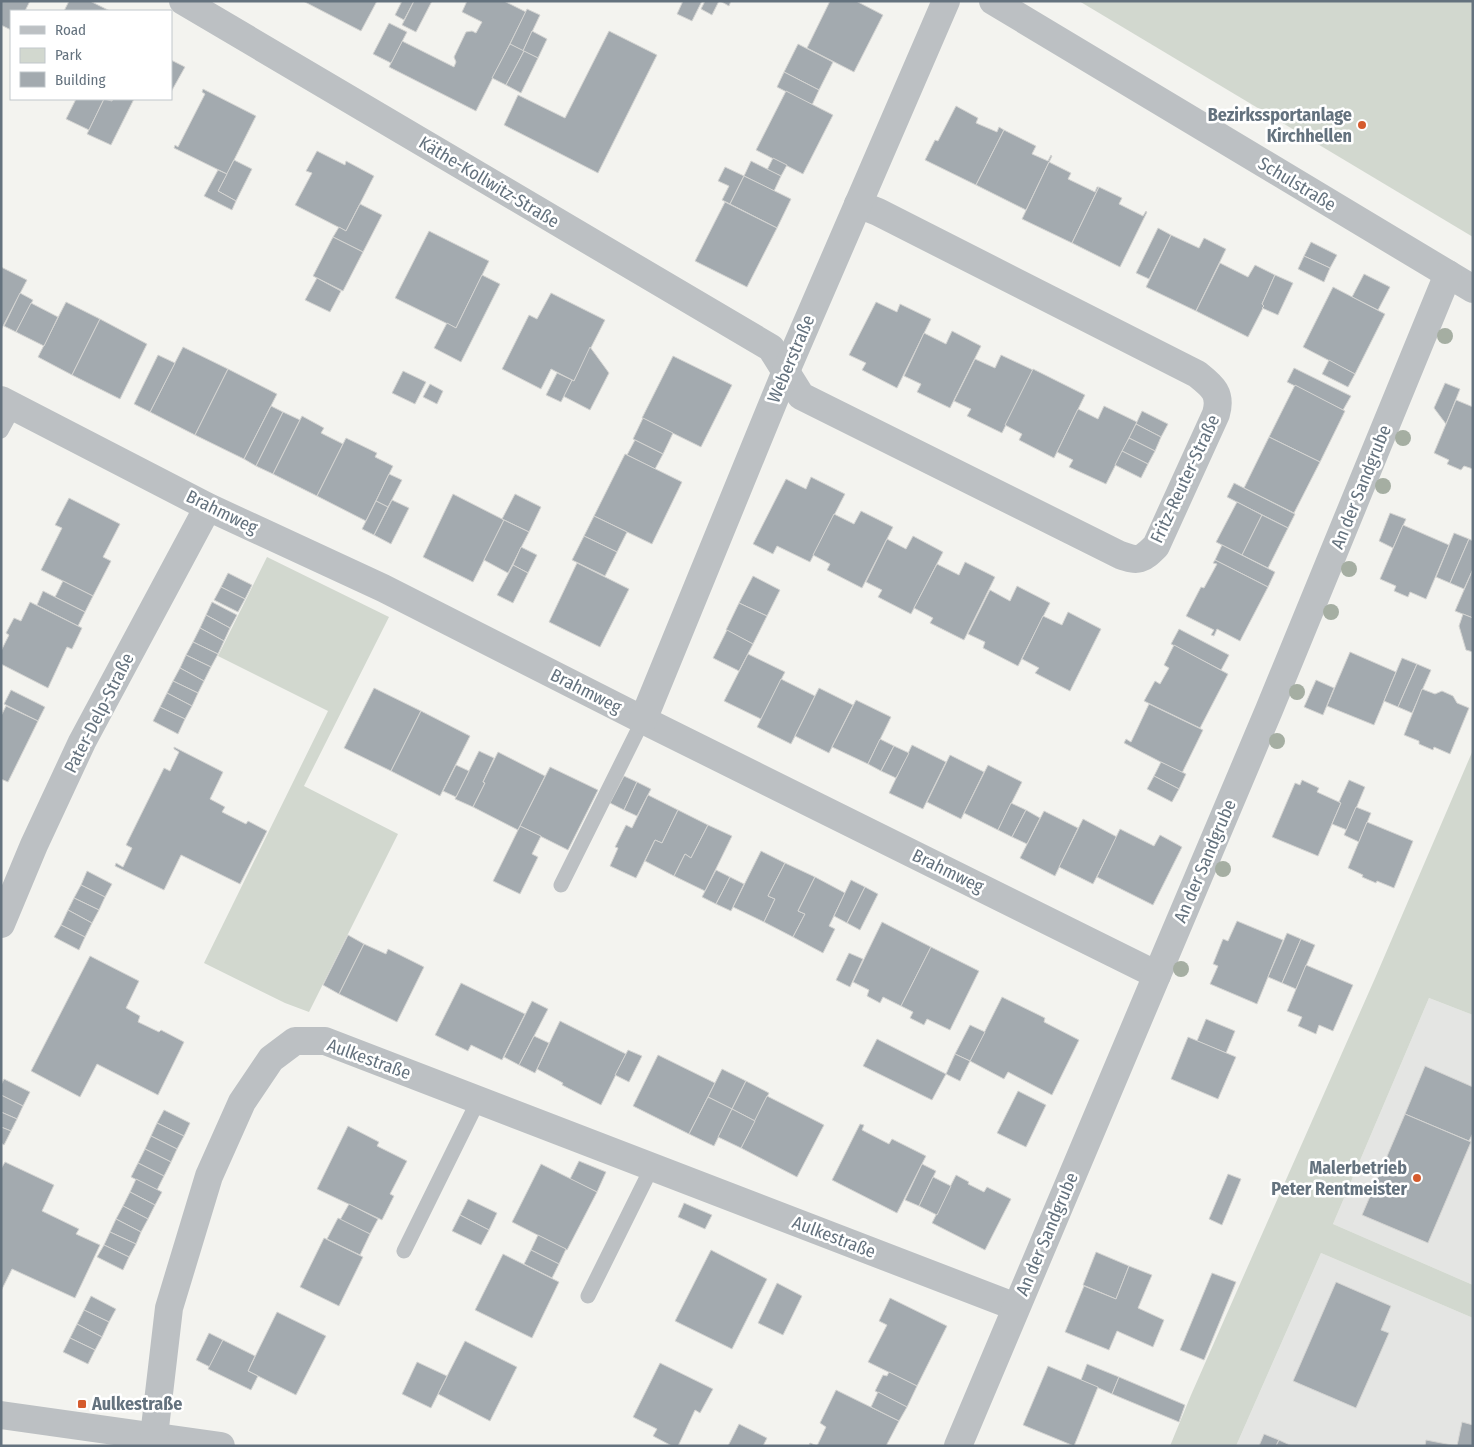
<svg xmlns="http://www.w3.org/2000/svg" width="1474" height="1447" font-family="'Fira Sans Condensed',sans-serif">
<style>
.built{fill:#e4e5e3}
.green{fill:#d2d8cf}
.building{fill:#a3aaaf;stroke:#d4d4d2}
.lines{fill:none;stroke-linecap:round;stroke-linejoin:round}
.lane{stroke:#bcc0c3;stroke-width:15}
.street{stroke:#bcc0c3;stroke-width:28}
.tree{fill:#a5aea2}
.poi-dot{fill:#d55b2d;stroke:#fff;stroke-width:2}
.labels{text-anchor:middle;stroke-width:5;stroke-linejoin:round;paint-order:stroke}
.poi-label{font-size:18px;font-weight:bold;fill:#64727e;stroke:#fff;text-anchor:end}
.street-label{font-size:18px;fill:#64727e;stroke:#fff}
</style>
<rect width="100%" height="100%" fill="#f3f3ef"/>
<g class="built">
<path d="M1429,998L1473,1015V1285L1333,1224Z"/>
<path d="M1321,1253L1473,1318V1446H1236Z"/>
</g>
<g class="green">
<path d="M1079,1H1473V237Z"/>
<path d="M267,557L389,617L304,786L398,834L309,1012L285,1003L204,963L328,711L218,656Z"/>
<path d="M1473,750V1015L1429,998L1333,1224L1473,1285V1318L1321,1253L1236,1446H1170L1191,1395L1376,976Z"/>
</g>
<g class="building">
<path d="M1,1H30L25,11H11V30L1,25Z"/>
<path d="M69,1H90L110,11H64Z"/>
<path d="M303,1H377L361,31Z"/>
<path d="M402,1H414L404,20L395,15Z"/>
<path d="M414,1H432L416,32L402,25Z"/>
<path d="M467,1H504L526,12L476,111L389,67L402,41L454,67L456,62L454,57L466,32L472,31L476,33L482,22L462,12Z"/>
<path d="M683,1H702L692,21L677,14Z"/>
<path d="M705,1H719L712,15L701,9Z"/>
<path d="M720,1H731L729,6Z"/>
<path d="M830,1H856L883,15L854,72L807,48Z"/>
<path d="M527,9L540,15L523,51L510,44Z"/>
<path d="M389,23L407,32L391,63L373,54Z"/>
<path d="M532,31L547,39L538,58L523,51Z"/>
<path d="M609,31L657,55L598,173L504,125L518,95L565,118Z"/>
<path d="M510,44L524,51L506,85L492,78Z"/>
<path d="M798,44L833,62L819,90L784,72Z"/>
<path d="M524,51L538,58L521,93L506,85Z"/>
<path d="M171,60L185,67L171,92Z"/>
<path d="M784,72L819,90L812,105L777,87Z"/>
<path d="M203,89L256,116L227,174L174,148L175,145L178,147L205,94L202,92Z"/>
<path d="M786,91L833,115L803,174L756,150Z"/>
<path d="M76,99H104L89,130L66,119Z"/>
<path d="M104,99L112,101L113,99H134L111,145L87,134Z"/>
<path d="M956,106L978,118L976,123L997,132L999,127L1004,130L976,185L925,160L935,140L938,141Z"/>
<path d="M1004,130L1036,146L1032,154L1048,161L1051,155L1052,156L1026,210L976,185Z"/>
<path d="M317,151L345,165L346,161L374,176L346,231L295,205L312,173L306,171Z"/>
<path d="M773,158L787,165L781,176L767,170Z"/>
<path d="M234,160L252,169L236,201L218,191Z"/>
<path d="M751,161L781,176L774,191L744,176Z"/>
<path d="M1049,162L1071,173L1068,179L1095,192L1097,187H1099L1072,243L1022,219Z"/>
<path d="M725,167L744,176L730,204L722,200L729,186L718,181Z"/>
<path d="M218,170L227,174L218,191L236,201L232,210L204,196Z"/>
<path d="M744,176L791,199L777,228L730,204Z"/>
<path d="M1099,187L1122,198L1119,204L1143,216L1146,211L1147,212L1120,267L1072,243Z"/>
<path d="M725,202L777,228L747,287L695,261Z"/>
<path d="M360,204L382,215L363,252L333,237L339,227L346,231Z"/>
<path d="M1158,228L1171,235L1149,279L1136,273Z"/>
<path d="M429,231L489,261L456,328L395,298Z"/>
<path d="M1171,235L1199,248L1204,238L1226,249L1196,311L1146,287Z"/>
<path d="M333,237L363,252L343,291L313,276Z"/>
<path d="M1311,242L1337,255L1330,268L1304,256Z"/>
<path d="M1304,256L1330,268L1324,282L1298,269Z"/>
<path d="M1220,263L1248,277L1255,265L1275,275L1262,304L1264,306L1248,337L1196,311Z"/>
<path d="M1,267L27,280L1,330Z"/>
<path d="M1364,274L1390,287L1378,310L1352,297Z"/>
<path d="M482,275L500,284L461,362L434,348L447,323L456,328Z"/>
<path d="M1275,275L1293,283L1278,315L1262,308L1264,306L1262,304Z"/>
<path d="M317,278L341,291L330,312L305,300Z"/>
<path d="M1333,287L1385,314L1355,374L1303,347Z"/>
<path d="M20,293L33,300L16,332L4,326Z"/>
<path d="M551,293L605,320L574,381L551,369L541,389L502,369L529,315L537,319Z"/>
<path d="M66,302L100,319L72,375L38,357Z"/>
<path d="M876,302L897,312L900,304L931,319L897,388L862,370L866,363L849,355Z"/>
<path d="M31,303L58,317L44,346L16,332Z"/>
<path d="M100,319L147,344L120,399L72,375Z"/>
<path d="M952,331L981,346L950,408L917,392L921,384L904,376L924,333L946,344Z"/>
<path d="M183,347L228,369L195,435L150,412Z"/>
<path d="M590,347L609,373L590,410L563,396L572,380L574,381Z"/>
<path d="M158,355L175,363L150,412L134,404Z"/>
<path d="M1001,355L1033,370L1002,433L967,416L971,409L954,401L975,359L995,368Z"/>
<path d="M673,356L732,385L701,447L642,418Z"/>
<path d="M1329,360L1355,374L1348,387L1322,374Z"/>
<path d="M1294,368L1351,396L1343,410L1287,382Z"/>
<path d="M228,369L277,394L244,459L195,435Z"/>
<path d="M1033,369L1085,395L1054,458L1019,440L1022,434L1005,425Z"/>
<path d="M403,371L426,382L415,404L392,393Z"/>
<path d="M557,373L572,380L561,402L546,395Z"/>
<path d="M1445,383L1460,389L1446,424L1434,408Z"/>
<path d="M430,384L443,391L437,404L423,397Z"/>
<path d="M1295,385L1345,411L1320,462L1269,437Z"/>
<path d="M1456,400L1473,407V469L1464,466L1461,470L1447,464L1449,460L1434,453Z"/>
<path d="M271,406L283,412L256,466L244,459Z"/>
<path d="M1104,406L1137,422L1106,484L1069,467L1073,460L1057,452L1078,409L1098,419Z"/>
<path d="M1142,411L1168,424L1161,437L1136,424Z"/>
<path d="M283,412L300,420L273,474L256,466Z"/>
<path d="M302,416L324,428L321,433L343,444L317,496L273,474Z"/>
<path d="M643,418L673,433L663,454L633,439Z"/>
<path d="M1136,424L1161,437L1155,451L1129,438Z"/>
<path d="M1269,437L1320,462L1294,513L1244,488Z"/>
<path d="M346,438L377,453L375,457L393,466L366,521L317,496Z"/>
<path d="M1129,438L1155,451L1148,464L1122,451Z"/>
<path d="M635,440L663,454L655,469L627,455Z"/>
<path d="M1122,451L1148,464L1141,478L1115,465Z"/>
<path d="M625,454L682,482L652,544L594,516Z"/>
<path d="M389,474L402,480L388,507L376,501Z"/>
<path d="M811,477L845,494L810,562L777,546L773,554L753,544L786,479L806,489Z"/>
<path d="M1234,483L1295,514L1288,528L1227,497Z"/>
<path d="M453,494L504,520L473,582L423,557Z"/>
<path d="M515,494L541,507L529,532L502,519Z"/>
<path d="M69,498L120,524L103,557L111,561L93,596L41,570L62,528L55,525Z"/>
<path d="M392,500L409,508L391,544L374,535Z"/>
<path d="M376,501L388,507L374,535L362,529Z"/>
<path d="M1237,502L1262,515L1242,555L1216,542Z"/>
<path d="M861,511L893,527L862,588L827,570L830,564L813,555L834,514L854,524Z"/>
<path d="M1390,513L1406,519L1393,548L1379,541Z"/>
<path d="M1262,515L1288,528L1268,568L1242,555Z"/>
<path d="M594,516L627,532L617,552L584,536Z"/>
<path d="M504,520L529,532L508,573L484,560Z"/>
<path d="M1403,525L1449,545L1426,599L1410,592L1408,597L1394,591L1396,586L1380,579Z"/>
<path d="M1454,533L1469,539L1450,583L1436,577Z"/>
<path d="M584,536L617,552L605,576L572,560Z"/>
<path d="M913,536L943,552L911,614L878,597L882,590L866,582L887,539L906,549Z"/>
<path d="M1469,539L1473,541V569L1464,589L1450,583Z"/>
<path d="M1222,545L1275,572L1268,587L1215,560Z"/>
<path d="M521,547L537,555L528,573L513,565Z"/>
<path d="M1215,560L1268,587L1240,641L1217,629L1214,636L1211,635L1214,630L1186,616L1201,587L1204,588L1217,564L1213,563Z"/>
<path d="M965,562L995,577L964,640L930,623L933,618L914,608L937,564L959,575Z"/>
<path d="M577,563L629,589L600,647L549,622Z"/>
<path d="M513,565L528,573L513,603L497,595Z"/>
<path d="M1473,569V618L1455,611Z"/>
<path d="M228,573L252,585L245,599L221,587Z"/>
<path d="M753,576L780,590L767,616L739,603Z"/>
<path d="M63,581L93,596L85,612L55,597Z"/>
<path d="M1017,586L1050,603L1018,666L983,648L985,642L968,634L990,590L1010,601Z"/>
<path d="M221,587L245,599L238,612L214,600Z"/>
<path d="M43,591L85,612L78,626L37,605Z"/>
<path d="M30,602L82,628L72,649L67,647L48,688L1,664V651L9,635L6,633L14,618L21,621Z"/>
<path d="M212,602L237,615L230,628L206,615Z"/>
<path d="M739,603L767,616L753,644L726,630Z"/>
<path d="M1068,612L1101,629L1070,691L1035,673L1039,668L1022,659L1043,616L1062,625Z"/>
<path d="M1463,614L1473,618V652L1466,650L1459,626Z"/>
<path d="M206,615L230,628L224,641L200,628Z"/>
<path d="M200,628L224,641L218,654L193,642Z"/>
<path d="M1179,629L1229,655L1221,670L1171,644Z"/>
<path d="M727,630L753,644L739,671L713,658Z"/>
<path d="M193,642L218,654L211,667L186,655Z"/>
<path d="M1174,645L1228,674L1200,728L1144,701L1155,681L1160,684L1169,668L1164,665Z"/>
<path d="M1350,652L1396,672L1374,725L1327,706Z"/>
<path d="M748,654L785,672L761,719L724,701Z"/>
<path d="M186,655L211,667L204,681L180,668Z"/>
<path d="M1402,658L1417,664L1398,707L1384,701Z"/>
<path d="M1417,664L1431,670L1412,713L1398,707Z"/>
<path d="M180,668L204,681L198,693L173,681Z"/>
<path d="M781,679L815,696L791,744L757,727Z"/>
<path d="M1316,680L1334,688L1323,715L1304,707Z"/>
<path d="M173,681L198,693L192,706L167,693Z"/>
<path d="M374,688L421,711L391,771L344,748Z"/>
<path d="M819,688L853,705L829,753L795,736Z"/>
<path d="M1422,689L1435,694L1442,691L1453,696L1457,703L1469,708L1450,754L1434,747L1433,750L1419,744V741L1404,735Z"/>
<path d="M11,690L45,707L38,721L4,704Z"/>
<path d="M167,693L192,706L185,719L160,707Z"/>
<path d="M856,700L891,717L868,764L832,747Z"/>
<path d="M1149,704L1203,730L1182,773L1124,743L1126,739L1131,742Z"/>
<path d="M6,706L38,721L8,782L1,779V716Z"/>
<path d="M160,707L185,719L178,734L153,721Z"/>
<path d="M421,711L470,736L440,796L391,771Z"/>
<path d="M880,739L894,746L881,771L868,764Z"/>
<path d="M912,745L946,762L923,809L889,793Z"/>
<path d="M894,746L909,753L896,778L881,771Z"/>
<path d="M174,747L223,772L210,799L225,807L222,812L246,824L248,821L267,831L240,884L181,855L164,890L115,866L116,863L123,867L132,848L126,845L164,768L170,771L179,752L174,749Z"/>
<path d="M479,751L494,758L483,782L485,783L473,807L455,799Z"/>
<path d="M498,752L545,776L518,830L473,807L485,783L483,782Z"/>
<path d="M950,755L984,772L961,819L927,802Z"/>
<path d="M1161,762L1186,774L1179,789L1154,776Z"/>
<path d="M456,765L469,771L456,797L443,791Z"/>
<path d="M988,765L1022,782L998,830L964,813Z"/>
<path d="M550,767L598,790L568,850L520,826Z"/>
<path d="M624,776L637,782L624,810L610,803Z"/>
<path d="M1154,776L1179,789L1172,802L1147,789Z"/>
<path d="M1302,780L1319,788L1317,792L1341,803L1318,856L1272,837L1295,783L1300,785Z"/>
<path d="M1349,780L1365,787L1347,830L1332,824L1341,803L1339,802Z"/>
<path d="M637,782L651,789L637,816L624,810Z"/>
<path d="M648,795L678,810L662,843L655,840L636,878L610,866L618,848L615,847L626,825L632,828Z"/>
<path d="M1011,803L1026,810L1012,837L998,830Z"/>
<path d="M1356,807L1371,813L1359,842L1344,835Z"/>
<path d="M678,810L708,825L691,858L685,854L674,876L645,861L655,840L662,843Z"/>
<path d="M1026,810L1040,818L1027,844L1012,837Z"/>
<path d="M1044,811L1078,828L1055,876L1020,858Z"/>
<path d="M1083,819L1117,837L1093,884L1059,867Z"/>
<path d="M1367,822L1413,841L1394,888L1377,881L1376,883L1362,877L1363,875L1348,868Z"/>
<path d="M708,825L732,836L705,891L674,876L685,854L691,858Z"/>
<path d="M520,826L541,836L532,854L538,857L520,894L493,881Z"/>
<path d="M1120,829L1154,846L1160,835L1182,847L1153,905L1097,877Z"/>
<path d="M761,851L785,863L768,896L775,899L764,922L733,907Z"/>
<path d="M785,863L815,877L798,911L805,914L793,937L764,922L775,899L768,896Z"/>
<path d="M716,870L730,877L716,904L702,897Z"/>
<path d="M87,871L112,884L105,897L81,885Z"/>
<path d="M730,877L744,884L731,911L716,904Z"/>
<path d="M815,877L845,893L829,926L835,929L823,953L793,937L805,914L798,911Z"/>
<path d="M851,880L865,887L847,923L834,916Z"/>
<path d="M81,885L105,897L99,910L74,898Z"/>
<path d="M865,887L878,894L860,930L847,923Z"/>
<path d="M74,898L99,910L92,923L68,910Z"/>
<path d="M68,910L92,923L85,937L61,925Z"/>
<path d="M1237,921L1283,940L1257,1004L1210,984L1218,966L1213,964L1223,939L1228,941Z"/>
<path d="M882,922L931,947L901,1006L883,997L880,1003L867,996L869,990L853,982Z"/>
<path d="M61,925L85,937L79,950L54,937Z"/>
<path d="M1287,933L1301,939L1282,983L1268,977Z"/>
<path d="M348,935L364,944L339,994L323,985Z"/>
<path d="M1301,939L1315,945L1296,989L1282,983Z"/>
<path d="M364,944L386,954L388,949L424,967L397,1022L339,994Z"/>
<path d="M931,947L979,971L950,1030L927,1019L924,1025L910,1018L913,1012L901,1006Z"/>
<path d="M849,953L863,959L850,987L836,980Z"/>
<path d="M90,956L139,981L126,1008L140,1016L138,1022L159,1032L161,1030L184,1042L158,1095L97,1064L80,1097L31,1071Z"/>
<path d="M1306,965L1353,985L1333,1031L1319,1025L1316,1034L1298,1026L1302,1017L1287,1011Z"/>
<path d="M461,983L525,1014L502,1060L471,1045L468,1051L435,1035Z"/>
<path d="M1002,997L1045,1018L1044,1022L1079,1040L1052,1095L1008,1072L1004,1079L970,1061Z"/>
<path d="M532,1001L548,1009L519,1065L504,1057Z"/>
<path d="M1206,1019L1235,1031L1226,1053L1197,1041Z"/>
<path d="M560,1021L626,1054L601,1105L562,1085L563,1083L537,1069Z"/>
<path d="M970,1025L985,1032L970,1061L955,1054Z"/>
<path d="M534,1036L549,1043L535,1073L519,1065Z"/>
<path d="M1188,1037L1236,1057L1218,1099L1171,1079Z"/>
<path d="M877,1039L946,1074L932,1100L863,1066Z"/>
<path d="M628,1050L642,1056L629,1082L615,1075Z"/>
<path d="M955,1054L970,1061L960,1081L946,1074Z"/>
<path d="M658,1055L715,1083L689,1134L633,1106Z"/>
<path d="M1425,1066L1473,1087V1133L1469,1141L1405,1114Z"/>
<path d="M722,1069L746,1081L732,1109L708,1097Z"/>
<path d="M4,1079L30,1092L23,1106L1,1095V1085Z"/>
<path d="M746,1081L769,1093L755,1121L732,1109Z"/>
<path d="M1018,1091L1046,1105L1026,1147L997,1133Z"/>
<path d="M1,1095L23,1106L17,1119L1,1112Z"/>
<path d="M767,1096L824,1125L797,1177L741,1148Z"/>
<path d="M708,1097L732,1109L714,1146L689,1134Z"/>
<path d="M732,1109L755,1121L741,1148L718,1137Z"/>
<path d="M164,1110L190,1123L184,1136L157,1123Z"/>
<path d="M1,1112L17,1119L11,1131L1,1127Z"/>
<path d="M1405,1114L1471,1142L1428,1243L1362,1215Z"/>
<path d="M157,1123L184,1136L177,1149L151,1136Z"/>
<path d="M860,1124L864,1125L862,1130L889,1144L892,1139L926,1156L897,1213L832,1180Z"/>
<path d="M348,1126L379,1142L377,1146L407,1161L390,1194L394,1196L382,1220L317,1189Z"/>
<path d="M1,1127L11,1131L4,1145L1,1143Z"/>
<path d="M151,1136L177,1149L171,1162L145,1149Z"/>
<path d="M145,1149L171,1162L164,1176L138,1163Z"/>
<path d="M579,1161L606,1172L597,1192L570,1179Z"/>
<path d="M5,1162L54,1185L42,1211L79,1229L76,1234L100,1245L75,1298L12,1269L1,1291V1169Z"/>
<path d="M138,1163L164,1176L157,1190L131,1177Z"/>
<path d="M541,1164L597,1192L567,1250L512,1222Z"/>
<path d="M922,1164L936,1171L919,1206L905,1200Z"/>
<path d="M1228,1174L1241,1179L1222,1225L1209,1219Z"/>
<path d="M956,1175L969,1182L968,1184L984,1192L987,1187L1011,1199L985,1250L932,1223Z"/>
<path d="M933,1177L951,1186L937,1215L919,1206Z"/>
<path d="M136,1179L162,1192L155,1205L130,1192Z"/>
<path d="M130,1192L155,1205L148,1219L123,1206Z"/>
<path d="M468,1199L497,1213L489,1230L460,1215Z"/>
<path d="M684,1203L712,1215L705,1229L678,1217Z"/>
<path d="M349,1204L378,1219L370,1234L340,1220Z"/>
<path d="M123,1206L148,1219L141,1232L116,1219Z"/>
<path d="M460,1215L489,1230L481,1245L452,1231Z"/>
<path d="M338,1218L370,1234L360,1255L327,1239Z"/>
<path d="M116,1219L141,1232L136,1244L110,1232Z"/>
<path d="M110,1232L136,1244L129,1257L104,1245Z"/>
<path d="M538,1235L566,1249L559,1264L531,1250Z"/>
<path d="M324,1238L363,1257L339,1306L300,1287Z"/>
<path d="M104,1245L129,1257L123,1270L97,1257Z"/>
<path d="M531,1250L559,1264L552,1278L524,1264Z"/>
<path d="M711,1250L767,1279L732,1349L675,1321Z"/>
<path d="M1096,1252L1129,1266L1116,1299L1083,1285Z"/>
<path d="M503,1254L559,1282L532,1338L475,1310Z"/>
<path d="M1129,1266L1152,1275L1138,1308L1164,1320L1153,1347L1117,1331L1109,1350L1065,1332L1084,1286L1116,1299Z"/>
<path d="M1212,1273L1236,1282L1204,1360L1180,1350Z"/>
<path d="M1336,1282L1391,1306L1381,1330L1389,1333L1356,1408L1293,1381Z"/>
<path d="M777,1283L802,1296L783,1335L758,1323Z"/>
<path d="M91,1296L116,1309L109,1322L84,1310Z"/>
<path d="M890,1298L947,1326L917,1386L868,1362L887,1325L879,1321Z"/>
<path d="M84,1310L109,1322L102,1337L77,1324Z"/>
<path d="M277,1312L326,1336L296,1395L248,1371Z"/>
<path d="M77,1324L102,1337L95,1350L70,1338Z"/>
<path d="M209,1333L223,1340L210,1367L196,1360Z"/>
<path d="M70,1338L95,1350L88,1364L63,1352Z"/>
<path d="M223,1340L255,1356L248,1371L258,1376L251,1390L208,1369Z"/>
<path d="M465,1341L517,1367L490,1421L438,1394Z"/>
<path d="M417,1362L447,1376L431,1408L402,1394Z"/>
<path d="M660,1363L713,1389L700,1413L695,1410L678,1446H672L653,1436L657,1429L633,1417Z"/>
<path d="M1087,1364L1119,1377L1112,1394L1081,1380Z"/>
<path d="M1048,1366L1098,1387L1074,1446L1023,1425Z"/>
<path d="M889,1372L917,1386L907,1407L875,1391L883,1375L887,1376Z"/>
<path d="M1119,1377L1185,1405L1179,1422L1112,1394Z"/>
<path d="M836,1390L899,1421L886,1446H812L809,1444L810,1443L817,1446L826,1427L820,1423Z"/>
<path d="M878,1392L907,1407L899,1421L871,1407Z"/>
<path d="M1462,1422L1473,1425V1446H1457Z"/>
<path d="M739,1424L767,1438L763,1446H728Z"/>
<path d="M1264,1434L1279,1440L1276,1446H1259Z"/>
<path d="M1279,1440L1292,1446H1276Z"/>
<path d="M1426,1440L1457,1446H1425Z"/>
</g>
<g class="lines">
<g class="lane">
<path d="M1,431L14,407"/>
<path d="M561,885L643,720"/>
<path d="M404,1251L478,1101"/>
<path d="M588,1296L652,1167"/>
</g>
<g class="street">
<path d="M183,1L771,348L801,396L1120,555C1139,562 1142,560 1156,546L1216,414C1222,393 1212,386 1197,374L878,212L858,204"/>
<path d="M993,1L1473,289"/>
<path d="M1,400L208,507L383,588L643,720L1157,975"/>
<path d="M643,720L786,371L946,1"/>
<path d="M1,924L34,845L82,742L208,507"/>
<path d="M1,1415L221,1446"/>
<path d="M154,1436L169,1308L209,1176L242,1102L271,1059L295,1041H325L1016,1307"/>
<path d="M958,1446L1269,710L1448,274"/>
</g>
</g>
<g class="tree">
<circle cx="1445" cy="336" r="8"/>
<circle cx="1403" cy="438" r="8"/>
<circle cx="1383" cy="486" r="8"/>
<circle cx="1349" cy="569" r="8"/>
<circle cx="1331" cy="612" r="8"/>
<circle cx="1297" cy="692" r="8"/>
<circle cx="1277" cy="741" r="8"/>
<circle cx="1223" cy="869" r="8"/>
<circle cx="1181" cy="969" r="8"/>
</g>
<g class="poi-dot">
<circle cx="1362" cy="125" r="5"/>
<circle cx="1417" cy="1178" r="5"/>
<rect x="77" y="1399" width="10" height="10" rx="2.5"/>
</g>
<g class="labels">
<g class="poi-label">
<text x="1352" y="121">Bezirkssportanlage<tspan x="1352" dy="21">Kirchhellen</tspan></text>
<text x="1407" y="1174">Malerbetrieb<tspan x="1407" dy="21">Peter Rentmeister</tspan></text>
<text x="92" y="1410" text-anchor="start">Aulkestraße</text>
</g>
<g class="street-label">
<text transform="translate(489 182) rotate(31)" y="6">Käthe-Kollwitz-Straße</text>
<text transform="translate(1297 184) rotate(31)" y="6">Schulstraße</text>
<text transform="translate(791 359) rotate(-67)" y="6">Weberstraße</text>
<text transform="translate(1185 479) rotate(-65)" y="6">Fritz-Reuter-Straße</text>
<text transform="translate(1361 487) rotate(-68)" y="6">An der Sandgrube</text>
<text transform="translate(222 512) rotate(26)" y="6">Brahmweg</text>
<text transform="translate(586 691) rotate(27)" y="6">Brahmweg</text>
<text transform="translate(99 713) rotate(-63)" y="6">Pater-Delp-Straße</text>
<text transform="translate(1205 861) rotate(-67)" y="6">An der Sandgrube</text>
<text transform="translate(948 871) rotate(26)" y="6">Brahmweg</text>
<text transform="translate(369 1059) rotate(20)" y="6">Aulkestraße</text>
<text transform="translate(1047 1234) rotate(-67)" y="6">An der Sandgrube</text>
<text transform="translate(834 1237) rotate(21)" y="6">Aulkestraße</text>
</g>
</g>
<rect width="1474" height="1447" fill="none" stroke="#64727e" stroke-width="5"/>
<rect x="10" y="10" width="162" height="90" fill="#ffffff" stroke="#c1c7cb"/>
<rect x="20" y="26" width="25" height="8" fill="#bcc0c3" stroke="#c1c7cb"/>
<text x="55" y="35" font-size="15" fill="#64727e">Road</text>
<rect x="20" y="48" width="25" height="15" fill="#d2d8cf" stroke="#c1c7cb"/>
<text x="55" y="60" font-size="15" fill="#64727e">Park</text>
<rect x="20" y="72" width="25" height="15" fill="#a3aaaf" stroke="#c1c7cb"/>
<text x="55" y="85" font-size="15" fill="#64727e">Building</text>
</svg>
